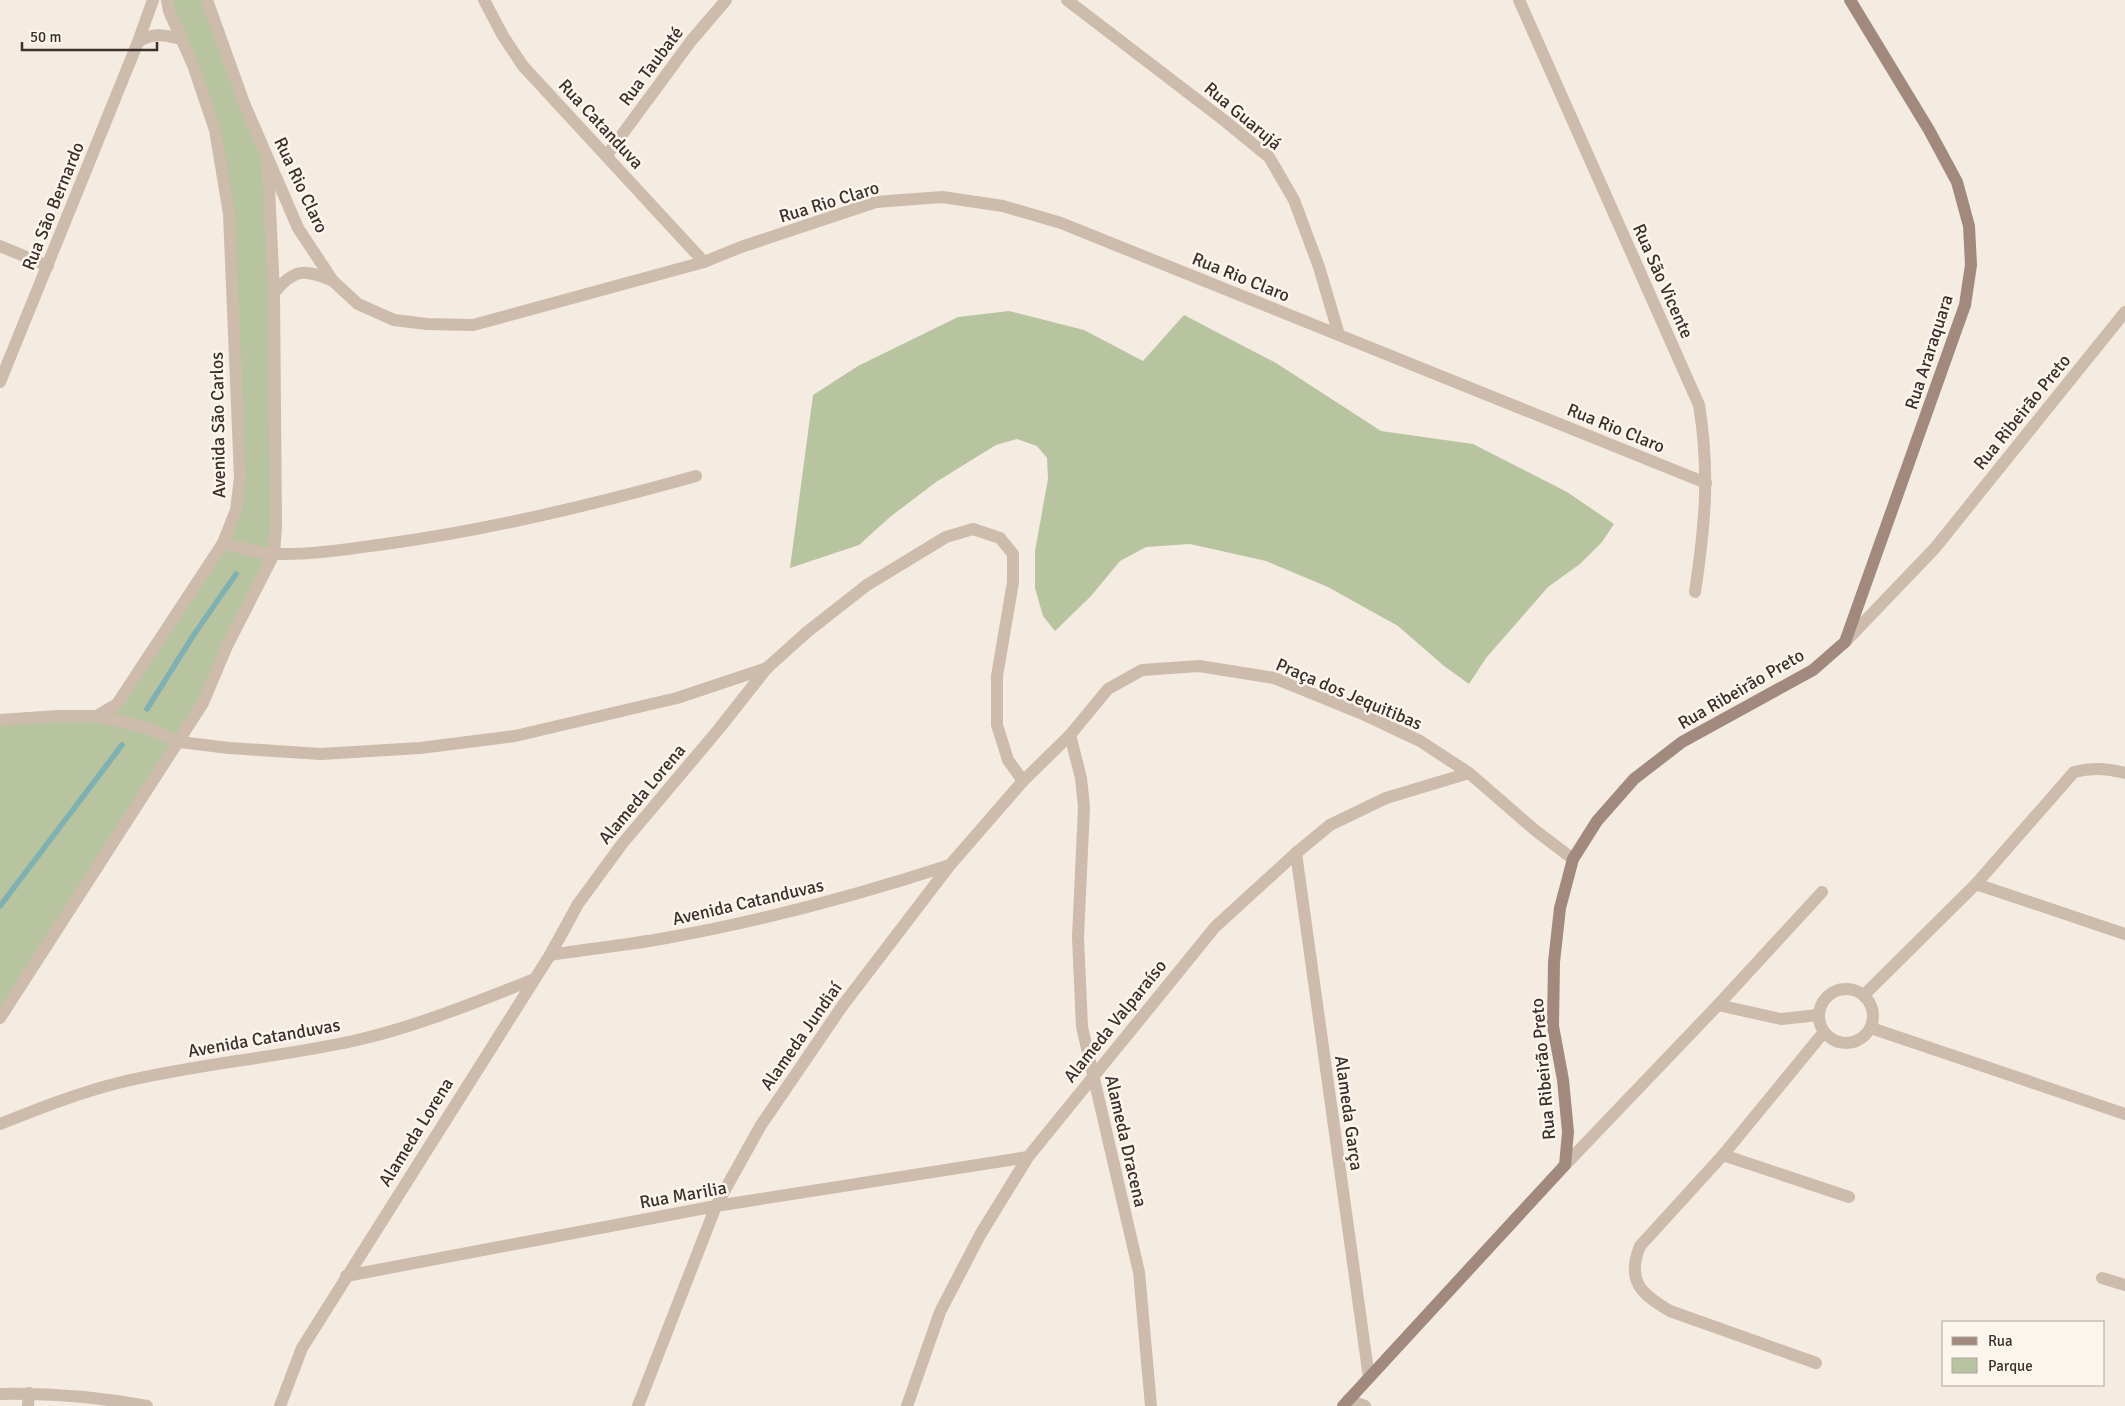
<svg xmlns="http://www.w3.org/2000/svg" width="2125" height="1406" font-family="Signika,sans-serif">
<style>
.green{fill:#b8c4a0}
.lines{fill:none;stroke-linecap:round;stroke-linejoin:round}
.stream{stroke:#7fb0b2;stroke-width:5.5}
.minor{stroke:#cdbbac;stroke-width:12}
.tertiary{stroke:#cdbbac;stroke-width:12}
.secondary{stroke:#a18a7d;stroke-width:12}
.labels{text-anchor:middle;stroke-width:5;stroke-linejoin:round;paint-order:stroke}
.street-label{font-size:18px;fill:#3b302b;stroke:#fbf5ee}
</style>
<rect width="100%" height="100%" fill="#f4ebe1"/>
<g class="green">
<path d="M167,0H207L268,158L274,554L203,703L0,1018V720L97,716L117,704L144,663L236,510L229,214L215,130Z"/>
<path d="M1009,311L1084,330L1143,361L1184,315L1276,363L1381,431L1473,444L1567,492L1614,524L1602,542L1580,564L1548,587L1486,658L1469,684L1444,666L1398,626L1328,587L1266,561L1190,544L1146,547L1120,561L1091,596L1055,631L1043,616L1035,588V551L1048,479L1047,458L1037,446L1017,439L996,445L936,482L890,517L859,545L790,568L813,395L858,366L958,317Z"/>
</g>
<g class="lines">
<g class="stream">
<path d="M147,709L193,636L236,574"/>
<path d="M0,906L122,745"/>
</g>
<g class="minor">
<path d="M207,0L244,103L298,228L333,281L358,304L394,320L427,324L473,325L704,262L741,247L876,202L942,197L1003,206L1061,223L1706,483"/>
<path d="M484,0L503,36L523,66L704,262"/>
<path d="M1067,0L1225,121L1269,157L1294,200L1319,267L1339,335"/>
<path d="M1519,0L1699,405C1710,472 1705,525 1695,592"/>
<path d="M138,42C154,32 164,35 181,39"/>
<path d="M607,155L691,41L726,0"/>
<path d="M0,246L48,266"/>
<path d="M274,293C294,268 305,269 333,281"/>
<path d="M0,382L138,42L153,0"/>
<path d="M223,543C240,547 258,554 275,554C314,555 354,548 392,543C495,529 596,504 696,476"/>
<path d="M97,716L147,728L180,742L229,748L321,754L420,748L515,736L677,698L767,668"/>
<path d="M0,720L57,716H97L117,704L223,543L236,510L240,478L229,214L215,130L193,65L169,11L167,0"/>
<path d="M1070,735L1081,778L1084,807L1078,937L1082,1027L1139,1272L1151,1406"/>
<path d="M1296,853L1369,1378"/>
<path d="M1976,884L2125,934"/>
<path d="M550,955C588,949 628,945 666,938C762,921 858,895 950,865"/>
<circle cx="1846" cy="1016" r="27"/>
<path d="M1864,995L1976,884L2074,772C2092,767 2107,768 2125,773"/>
<path d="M1718,1005L1781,1019L1819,1015"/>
<path d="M0,1018L203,703L227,646L274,554L276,526L274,293L268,167"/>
<path d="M1871,1028L2125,1114"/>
<path d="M0,1124C38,1109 78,1093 118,1083C195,1064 275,1058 353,1041C415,1027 474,1003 532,980"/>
<path d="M1723,1155L1849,1197"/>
<path d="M1565,1165L1718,1005L1822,892"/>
<path d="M346,1276L716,1206L1028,1157"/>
<path d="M2102,1278L2125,1285"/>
<path d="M1816,1363L1670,1311C1641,1294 1626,1281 1640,1246L1723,1155L1824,1032"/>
<path d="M0,1394C50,1393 98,1397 147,1406"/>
<path d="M1348,1400L1365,1406"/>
<path d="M28,1406L29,1393"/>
<path d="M280,1406L302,1348L550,955L578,904L622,844L718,730L767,668L807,632L867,585L946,537L973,529L1000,538L1013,554V582L997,676V725L1008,760L1023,781"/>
<path d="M638,1406L716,1206L761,1125L843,1005L950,865L1023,781L1070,735L1108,689L1142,670L1199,666L1274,678L1365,715L1420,741L1469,773L1536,831L1573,859"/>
<path d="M907,1406L940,1312L980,1235L1028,1157L1215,927L1296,853L1330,825L1386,798L1469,773"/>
</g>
<path class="tertiary" d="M1845,642L1935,548L2125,312"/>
<path class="secondary" d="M1343,1406L1565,1165L1568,1132L1563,1080L1553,1026L1554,962L1560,908L1573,859L1597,821L1634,779L1682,742L1813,670L1845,642L1965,305L1971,265L1969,226L1957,182L1929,130L1850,0"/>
</g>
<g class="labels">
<g class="street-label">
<text transform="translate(651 66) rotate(-53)" y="6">Rua Taubaté</text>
<text transform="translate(1243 116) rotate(40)" y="6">Rua Guarujá</text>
<text transform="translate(601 124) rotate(47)" y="6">Rua Catanduva</text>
<text transform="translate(301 185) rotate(65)" y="6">Rua Rio Claro</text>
<text transform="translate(829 202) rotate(-17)" y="6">Rua Rio Claro</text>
<text transform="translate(53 206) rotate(-68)" y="6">Rua São Bernardo</text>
<text transform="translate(1241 277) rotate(22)" y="6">Rua Rio Claro</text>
<text transform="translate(1663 281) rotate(66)" y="6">Rua São Vicente</text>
<text transform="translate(1929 352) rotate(-72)" y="6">Rua Araraquara</text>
<text transform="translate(2022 412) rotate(-51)" y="6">Rua Ribeirão Preto</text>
<text transform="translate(218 425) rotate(-91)" y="6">Avenida São Carlos</text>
<text transform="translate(1616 428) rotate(22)" y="6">Rua Rio Claro</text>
<text transform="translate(1741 689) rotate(-30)" y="6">Rua Ribeirão Preto</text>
<text transform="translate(1349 694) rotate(23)" y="6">Praça dos Jequitibas</text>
<text transform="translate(642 794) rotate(-50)" y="6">Alameda Lorena</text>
<text transform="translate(748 902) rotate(-13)" y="6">Avenida Catanduvas</text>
<text transform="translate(1115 1021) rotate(-51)" y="6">Alameda Valparaíso</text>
<text transform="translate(801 1036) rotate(-55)" y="6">Alameda Jundiaí</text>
<text transform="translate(264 1038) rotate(-10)" y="6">Avenida Catanduvas</text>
<text transform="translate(1543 1069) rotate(-95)" y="6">Rua Ribeirão Preto</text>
<text transform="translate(1349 1113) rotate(82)" y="6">Alameda Garça</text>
<text transform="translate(416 1132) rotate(-58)" y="6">Alameda Lorena</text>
<text transform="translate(1126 1141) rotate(77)" y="6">Alameda Dracena</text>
<text transform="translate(683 1195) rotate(-10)" y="6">Rua Marilia</text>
</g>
</g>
<rect x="1942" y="1321" width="162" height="65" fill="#fbf5ee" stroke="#aea6a0"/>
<rect x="1952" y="1337" width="25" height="8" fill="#a18a7d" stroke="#aea6a0"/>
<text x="1988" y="1346" font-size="15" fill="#3b302b">Rua</text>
<rect x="1952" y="1358" width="25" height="15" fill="#b8c4a0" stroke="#aea6a0"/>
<text x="1988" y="1371" font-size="15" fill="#3b302b">Parque</text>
<path d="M22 42v8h135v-8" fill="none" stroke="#3b302b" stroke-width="2.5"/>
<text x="30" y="42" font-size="15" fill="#3b302b" stroke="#fbf5ee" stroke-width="4" paint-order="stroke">50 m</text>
</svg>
